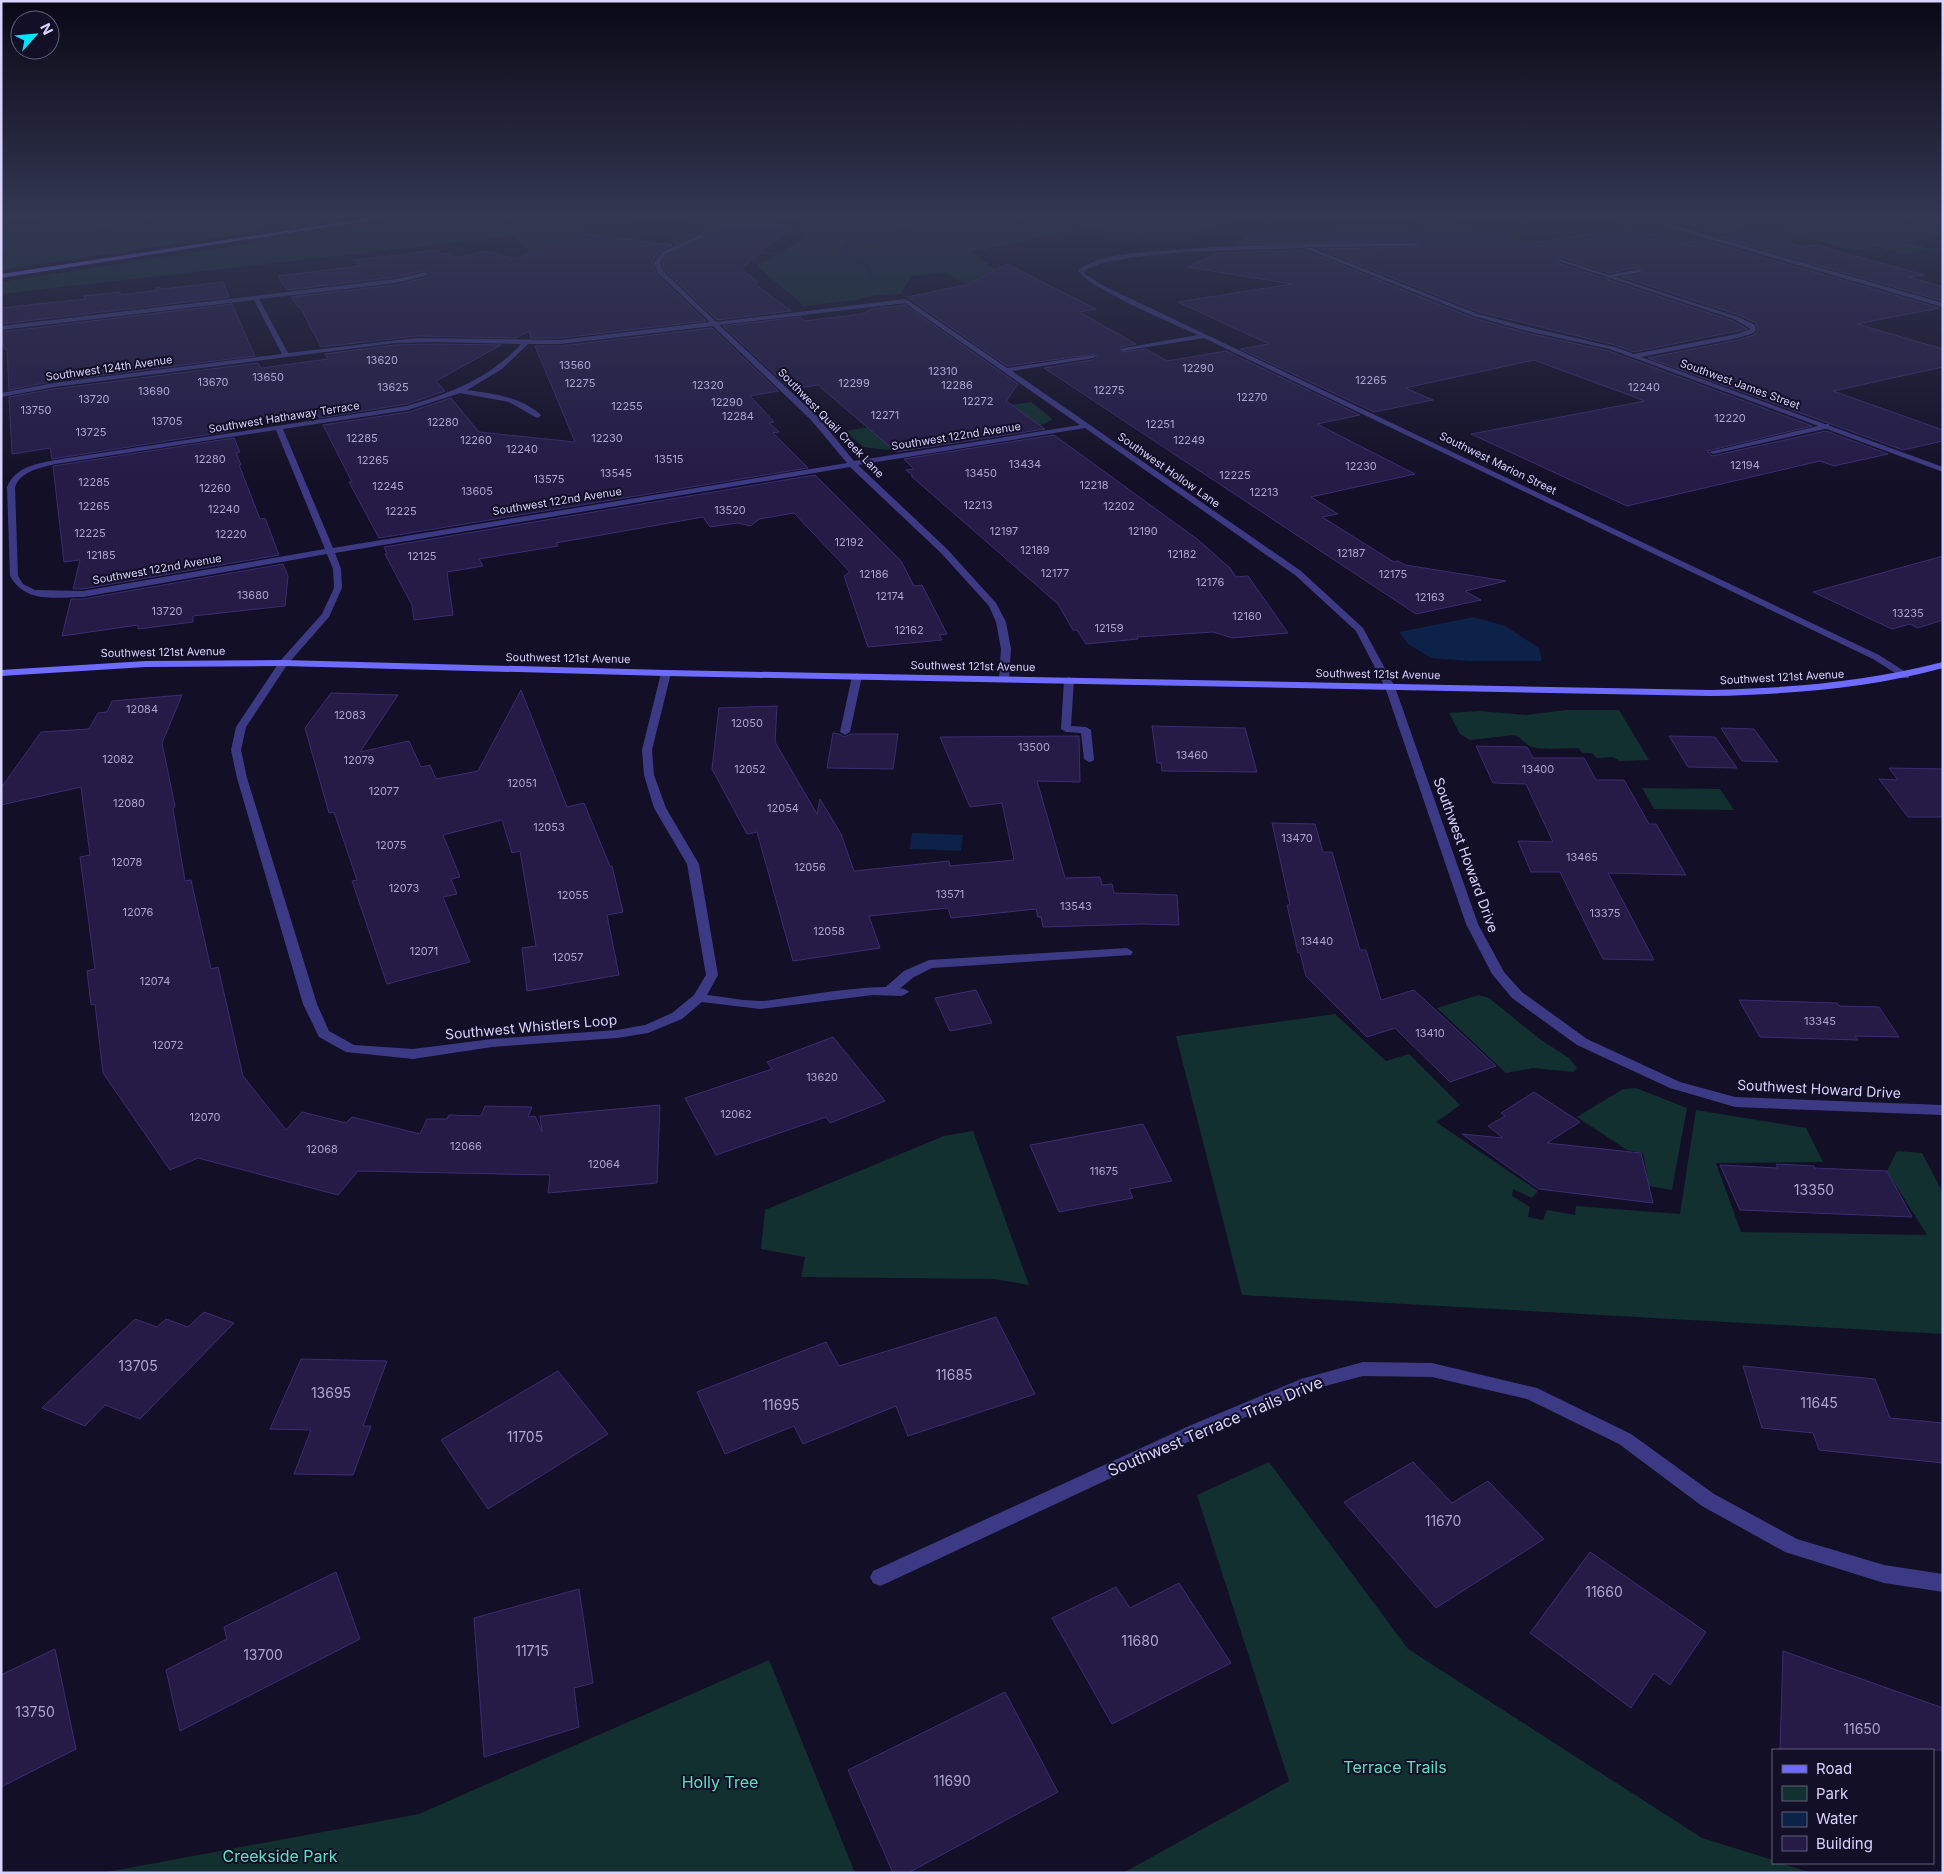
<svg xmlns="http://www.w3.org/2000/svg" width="1944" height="1874" font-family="Inter,sans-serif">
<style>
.green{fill:#12302f}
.water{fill:#0c2248}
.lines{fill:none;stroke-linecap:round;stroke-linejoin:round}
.stream{fill:#0c2248;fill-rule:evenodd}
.building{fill:#241b47;stroke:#3b2d73}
.lane{fill:#3d3a85;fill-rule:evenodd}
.street{fill:#3d3a85;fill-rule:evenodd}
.secondary{fill:#6f6bff;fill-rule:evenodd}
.labels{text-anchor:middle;stroke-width:4;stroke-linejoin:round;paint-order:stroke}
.number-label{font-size:11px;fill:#aca6d1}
.far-street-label{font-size:11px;fill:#d9d4ff;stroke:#130f26}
.street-label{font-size:14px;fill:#d9d4ff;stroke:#130f26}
.near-number-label{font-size:14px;fill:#aca6d1}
.near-street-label{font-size:16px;fill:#d9d4ff;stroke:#130f26}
.near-park-label{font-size:16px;fill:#5fe0c0;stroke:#130f26}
</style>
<rect width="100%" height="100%" fill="#130f26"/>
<g class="green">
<path d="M70,219H342L1,270V228Z"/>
<path d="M409,219H649L584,231L535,256L513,236L1,294V282Z"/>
<path d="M687,219H735L714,229H694Z"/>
<path d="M780,219H1237L1241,229L1143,235L1079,230L972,252L1006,277L969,285L944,272L912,276L900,294L876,295L856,300L804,306L757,266L776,254L688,249L691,247L780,253L807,237L794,222Z"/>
<path d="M1411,219H1445L1468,225H1422Z"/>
<path d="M1603,219H1642L1670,228H1645Z"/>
<path d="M1657,219H1943V235L1906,242L1933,250L1902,254L1878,247L1852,250L1767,227L1716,235Z"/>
<path d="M1031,402L1049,416L1052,420L1037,427L887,450L863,447L845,431Z"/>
<path d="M1566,710H1619L1649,760L1620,761L1613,757L1597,758L1592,753H1583L1578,748C1565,748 1541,751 1530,746C1524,743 1521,737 1514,735L1470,740L1460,734L1449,713L1480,711L1526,715Z"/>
<path d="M1642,788L1720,789L1734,810L1654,809Z"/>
<path d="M1479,995L1489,998L1541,1040L1569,1058L1577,1068L1573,1072L1533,1068L1506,1073L1437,1008Z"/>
<path d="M1335,1014L1386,1061L1409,1054L1460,1105L1436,1122L1538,1191L1532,1198L1513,1189L1512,1196L1530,1207L1528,1217L1543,1220L1547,1210L1575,1215L1576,1206L1680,1214L1696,1110L1806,1128L1823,1162L1716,1163L1741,1232L1927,1235L1887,1171L1897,1151L1922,1153L1943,1193V1334L1242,1295L1176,1036Z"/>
<path d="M1636,1088L1687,1108L1672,1190L1649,1186L1643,1153L1627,1150L1577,1117L1623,1089Z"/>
<path d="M973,1131L1029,1285L994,1279L801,1277L805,1257L761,1249L765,1210L944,1136Z"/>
<path d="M1269,1462L1408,1649L1702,1838L1773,1860V1863H1780L1812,1873H1123L1289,1781L1197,1495Z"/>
<path d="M769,1660L855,1873H102L419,1814Z"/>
</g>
<g class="water">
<path d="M1474,617L1505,626L1539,648L1542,661H1470L1431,658L1408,644L1399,632Z"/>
<path d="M912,833L963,835L961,851L910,849Z"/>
</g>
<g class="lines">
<g class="stream">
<path d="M142,219H156L82,230H47L1,235V233L47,228H82Z"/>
<path d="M925,219H929L927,224L899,227L870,242L849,246L843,252L870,265L873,281L868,280L866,267L838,252L845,244L867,240L896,225L923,222Z"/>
<path d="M1907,219L1943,223V225L1909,220Z"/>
</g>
</g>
<g class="building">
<path d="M748,219H764V222L790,228L741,269L758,282L755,284L791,311L717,320L665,270L662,263L667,255L706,238L701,232L676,244L673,240Z"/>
<path d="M1363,228L1506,231L1518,245L1627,229L1647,235L1655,234L1683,243L1703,240L1939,308L1857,324L1943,349V367L1833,391L1943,430V441L1903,450L1648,358L1738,340L1754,335L1758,330L1756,323L1739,315L1622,277L1642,274L1644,272L1641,267L1609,273L1560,257L1557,259L1558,263L1733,321L1747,329L1634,352L1615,345L1479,312L1319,249L1420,247L1417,241L1235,244L1262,232Z"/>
<path d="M1750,232L1803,247L1816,245L1924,275L1909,277L1943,287V301L1720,237Z"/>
<path d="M579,233L672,245L660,251L652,262L656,274L706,321L561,338H531L529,331L516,338L416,336L321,347L300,307H298L291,297L396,285L428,277L430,274L426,270L396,277L287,290L278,276L360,266L355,260L437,250L440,254L450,253L454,258L487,251L515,259Z"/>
<path d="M1304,250L1473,318L1527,333L1609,351L1812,426L1707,451L1712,456L1826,431L1888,454L1834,466L1820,461L1627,506L1471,434L1645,401L1534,360L1405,388L1433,400L1374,412L1240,349L1269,344L1178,302L1292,284L1187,267L1217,253Z"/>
<path d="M1007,264L1096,309L1079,312L1136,344L1121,347V352L1146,349L1167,361L1226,351L1360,415L1317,424L1415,474L1311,497L1338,514L1322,517L1394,562L1398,561L1405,565L1506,581L1465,591L1481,600L1416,614L1044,368L1093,360L1098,356L1096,354L1007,366L907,297L970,284Z"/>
<path d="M223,282L229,297L1,324V308L85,299L84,296L120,292V295L154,291L158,287L163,289Z"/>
<path d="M232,304L255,356L54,381L9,390L7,349H4L1,332Z"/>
<path d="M905,305L1018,384L1006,401L1045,429L896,452L818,385L791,389L723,326L800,317L805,321L863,314L871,309Z"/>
<path d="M712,328L778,391L750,396L774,422L769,423L779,432L773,433L808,468L379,538L349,482H352L323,425L409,412L451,398L479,432L575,442L535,346H561Z"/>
<path d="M436,344L501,345L436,381L445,391L407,404L319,418L315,410L228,423L231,431L52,459L50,448L12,454L9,397L54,389L258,363L261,368L328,359L325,354L395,345Z"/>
<path d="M1054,435L1197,539L1230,568L1236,577L1248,576L1288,633L1232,638L1213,632L1137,637L1138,639L1086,644L1077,630H1073L1058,604L911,476H913L906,470L914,469L904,459Z"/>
<path d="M234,438L240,452L236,453L241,465H239L260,519L265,518L279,555L83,589H73L80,560L64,562L53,466Z"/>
<path d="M815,475L901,561L914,586L922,585L947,634L939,635L942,640L868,647L844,576L850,572L794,513L759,519L751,526L737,523L710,527L703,517L556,543L558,546L479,559L483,566L447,572L453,615L414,620L412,605L385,554H387L384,547Z"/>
<path d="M1943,556V620L1918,628L1910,624L1892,629L1813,592Z"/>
<path d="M283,564L288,576L285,606L193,616V622L138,629V625L62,636L71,599H83Z"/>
<path d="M521,690L567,807L584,803L610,866H612L623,912L607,915L619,975L527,991L522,948L536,946L520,851L512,853L502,820L443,835L460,877L451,879L457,894L443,897L470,962L387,984L352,881L357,880L334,812L329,813L305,728L331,693L398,695L360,752L409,741L421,767L430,765L436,779L478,771Z"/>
<path d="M182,695L162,743L175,806L173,809L185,881L191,880L211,969L218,967L243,1076L286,1130L302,1112L346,1123L352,1117L420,1134L427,1119H447L449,1115L481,1116L485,1106L532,1107L528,1117L535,1116L542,1132L540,1116L660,1105L657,1183L548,1193L550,1175L358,1171L338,1195L198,1158L170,1170L103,1073L95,1004L91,1005L87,971L95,969L80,857L90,855L81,787L1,805V788L41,732L89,729L98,713L107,712L112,701Z"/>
<path d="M777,706L775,742L817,814L820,799L841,834L854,871L949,861L950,866L1014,860L1002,803L970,807L940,737L1079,736L1080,782L1037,781L1065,878L1100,877L1102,885L1112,884L1114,893L1177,895L1179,925L1143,924L1043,927L1041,917H1038L1036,909L951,918L948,908L869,916L880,948L793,961L757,832L747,834L712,769L719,708Z"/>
<path d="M1152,726L1245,728L1257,772L1162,771L1161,763H1157Z"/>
<path d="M1721,728L1754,729L1778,762L1742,761Z"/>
<path d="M833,733L839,734L844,737L851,734H898L893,769L827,768Z"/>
<path d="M1669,736L1715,737L1737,768L1688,767Z"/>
<path d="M1476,746L1527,747L1533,758H1584L1596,780H1624L1649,824H1656L1686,875L1608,873L1654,960L1603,959L1560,872H1531L1518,841L1553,842L1526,784L1493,783Z"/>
<path d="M1889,768L1943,769V817H1908L1879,779L1898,780Z"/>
<path d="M1272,823L1315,824L1323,852H1332L1360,950H1366L1381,1000L1414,990L1496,1066L1450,1082L1395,1028L1367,1037L1306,976L1300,953H1298L1287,905H1290Z"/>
<path d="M976,990L992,1023L950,1031L935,998Z"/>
<path d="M1739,1000L1837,1003L1839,1006L1879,1007L1899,1037L1855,1036L1858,1040L1760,1037Z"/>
<path d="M833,1037L885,1101L830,1123L826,1117L716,1155L685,1098L772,1069L767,1062Z"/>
<path d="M1534,1092L1580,1122L1547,1143L1641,1153L1653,1203L1539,1189L1462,1134L1503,1138L1488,1126L1505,1116L1501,1113Z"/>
<path d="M1143,1124L1172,1181L1129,1189L1133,1198L1059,1212L1030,1145Z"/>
<path d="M1776,1164L1814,1166V1168L1887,1171L1912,1217L1740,1210L1720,1165L1778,1168Z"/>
<path d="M204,1312L234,1323L140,1419L105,1405L85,1426L42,1408L135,1319L157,1327L166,1319L188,1327Z"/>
<path d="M996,1317L1035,1394L908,1436L896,1406L803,1444L794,1426L725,1454L697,1392L826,1342L839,1366Z"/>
<path d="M301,1359L387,1361L363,1426H371L353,1475L294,1474L311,1430L270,1429Z"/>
<path d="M1743,1366L1875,1379L1890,1418L1943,1423V1463L1819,1450L1813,1433L1762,1428Z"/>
<path d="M558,1371L608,1434L488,1509L441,1440Z"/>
<path d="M1413,1462L1452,1503L1488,1481L1544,1539L1436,1608L1344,1502Z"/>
<path d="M1590,1552L1706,1632L1670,1685L1654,1673L1631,1708L1530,1633Z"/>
<path d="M336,1572L360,1639L180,1731L166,1670L227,1639L224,1627Z"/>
<path d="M1179,1583L1231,1663L1112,1724L1052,1618L1116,1587L1130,1608Z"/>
<path d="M579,1589L593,1683L574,1688L579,1727L484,1757L474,1618Z"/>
<path d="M55,1649L76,1749L1,1787V1675Z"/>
<path d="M1783,1651L1943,1708V1750H1780Z"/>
<path d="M1005,1692L1058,1792L908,1873H893L848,1770Z"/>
</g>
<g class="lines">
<g class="lane">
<path d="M1646,219H1654L1682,229L1677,230Z"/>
<path d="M1640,269L1642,272L1608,278L1605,276Z"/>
<path d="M1826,424H1829V428L1713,454L1709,452Z"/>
<path d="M857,673L862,676L850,732L845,735L840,732L852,676Z"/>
<path d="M1069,677L1074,680L1071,726L1086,727L1091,730L1094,759L1093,761L1089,762L1084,759L1081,733L1066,732L1061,729L1064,680Z"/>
<path d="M1127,948L1133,952L1131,955L932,968L914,977L893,994H883L881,991L904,971L929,960Z"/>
</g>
<g class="street">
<path d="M1679,227L1943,303V307L1677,230Z"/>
<path d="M702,234L704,237L666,254L660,263L663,271L716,322L906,299L1007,368L1095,355L1096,356L1093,358L1012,371L1301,571L1363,628L1395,687L1478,924L1504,972L1522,992L1587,1039L1680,1082L1735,1097L1943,1105V1115L1735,1107L1670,1088L1577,1045L1512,998L1492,974L1466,924L1385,687L1356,631L1295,575L1085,428L858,465L947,549L996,603L1006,622L1011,649L1009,679L1004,682L999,679L1001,649L996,622L989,606L941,553L850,467L335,553L341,569L342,588L329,617L287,665L246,727L241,750L247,778L317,1004L329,1031L354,1045L413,1049L492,1039L617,1030L645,1025L672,1013L694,995L706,975L687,864L654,808L644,775L642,750L661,673L666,670L671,673L652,750L654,775L666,808L699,864L718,975L707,995C725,997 744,1001 761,1001C784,1000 898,977 909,992L902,996L873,995L760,1009L702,1002L682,1019L648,1033L617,1038L492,1047L413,1059L346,1052L319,1037L303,1004L237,778L231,750L236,727L280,661L322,614L334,588L333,569L327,554L83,597C55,597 26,604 10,576L7,487C15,467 36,464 55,460L407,406C451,393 490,378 521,344L436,342L395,343L54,387L1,397V393L54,383L282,354L254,300L1,330V326L396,279L426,272L428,275L396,283L259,299L288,353L416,338L561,340L710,322L658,273L654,263L662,252ZM905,303L1080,425L854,461L817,416L719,325ZM713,326L811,420L847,463L333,548L283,429L408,410L460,393L509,402L537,418L541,416L540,414C519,396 493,394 467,390L502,369L528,344H561ZM276,430L325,549L83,591L35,590L23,584L18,576L15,487C21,471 40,468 55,464Z"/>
<path d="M1417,243L1419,246L1309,247L1478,314L1528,327L1614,347L1634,354L1737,334L1751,329L1734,319L1559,261V259L1738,317L1755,325L1756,330L1753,333L1738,338L1641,357L1943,467V472L1610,349L1527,331L1474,316L1304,248L1184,252L1135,257L1101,263L1084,271L1085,274L1104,286L1879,655L1909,674V678H1903L1873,659L1204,338L1122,351V349L1124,348L1198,335C1177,325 1085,287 1078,270C1101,254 1136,253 1162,251C1247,243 1332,243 1417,243Z"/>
<path d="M1363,1362L1432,1363L1537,1388L1631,1434L1714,1494L1797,1539L1884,1565L1943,1574V1592L1884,1583L1785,1552L1702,1506L1619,1444L1527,1399L1432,1377L1363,1376L1310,1390L1201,1436L887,1583L880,1586L873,1583L870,1577L873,1571L1189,1426L1301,1379Z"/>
</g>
<g class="secondary">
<path d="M364,219H378L1,278V274Z"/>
<path d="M283,660L666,670L1711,690C1792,688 1864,682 1943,662V668C1866,689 1790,694 1711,696L666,676L283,666L146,667L1,676V670L146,661Z"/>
</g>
</g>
<linearGradient id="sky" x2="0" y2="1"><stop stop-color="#0a0815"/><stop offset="0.45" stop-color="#333752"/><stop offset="1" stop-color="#333752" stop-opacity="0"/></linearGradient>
<rect width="1944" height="482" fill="url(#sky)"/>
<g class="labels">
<g class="number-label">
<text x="382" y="364">13620</text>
<text x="575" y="369">13560</text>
<text x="1198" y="372">12290</text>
<text x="943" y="375">12310</text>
<text x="268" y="381">13650</text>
<text x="1371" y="384">12265</text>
<text x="213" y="386">13670</text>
<text x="580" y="387">12275</text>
<text x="854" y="387">12299</text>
<text x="708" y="389">12320</text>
<text x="957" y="389">12286</text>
<text x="393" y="391">13625</text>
<text x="1644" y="391">12240</text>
<text x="1109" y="394">12275</text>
<text x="154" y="395">13690</text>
<text x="1252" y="401">12270</text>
<text x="94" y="403">13720</text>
<text x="978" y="405">12272</text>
<text x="727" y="406">12290</text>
<text x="627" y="410">12255</text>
<text x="36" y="414">13750</text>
<text x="885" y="419">12271</text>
<text x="738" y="420">12284</text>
<text x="1730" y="422">12220</text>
<text x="167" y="425">13705</text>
<text x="443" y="426">12280</text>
<text x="1160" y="428">12251</text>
<text x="91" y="436">13725</text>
<text x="362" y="442">12285</text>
<text x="607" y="442">12230</text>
<text x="476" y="444">12260</text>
<text x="1189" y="444">12249</text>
<text x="522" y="453">12240</text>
<text x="210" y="463">12280</text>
<text x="669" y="463">13515</text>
<text x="373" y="464">12265</text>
<text x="1025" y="468">13434</text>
<text x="1745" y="469">12194</text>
<text x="1361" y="470">12230</text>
<text x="616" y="477">13545</text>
<text x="981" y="477">13450</text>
<text x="1235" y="479">12225</text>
<text x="549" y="483">13575</text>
<text x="94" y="486">12285</text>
<text x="1094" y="489">12218</text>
<text x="388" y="490">12245</text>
<text x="215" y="492">12260</text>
<text x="477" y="495">13605</text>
<text x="1264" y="496">12213</text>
<text x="978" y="509">12213</text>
<text x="94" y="510">12265</text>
<text x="1119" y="510">12202</text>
<text x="224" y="513">12240</text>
<text x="730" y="514">13520</text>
<text x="401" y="515">12225</text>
<text x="1004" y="535">12197</text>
<text x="1143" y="535">12190</text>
<text x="90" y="537">12225</text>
<text x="231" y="538">12220</text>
<text x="849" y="546">12192</text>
<text x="1035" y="554">12189</text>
<text x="1351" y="557">12187</text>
<text x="1182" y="558">12182</text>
<text x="101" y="559">12185</text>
<text x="422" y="560">12125</text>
<text x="1055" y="577">12177</text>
<text x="874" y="578">12186</text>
<text x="1393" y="578">12175</text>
<text x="1210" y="586">12176</text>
<text x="253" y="599">13680</text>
<text x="890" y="600">12174</text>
<text x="1430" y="601">12163</text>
<text x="167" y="615">13720</text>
<text x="1908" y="617">13235</text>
<text x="1247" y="620">12160</text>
<text x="1109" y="632">12159</text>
<text x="909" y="634">12162</text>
<text x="142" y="713">12084</text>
<text x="350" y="719">12083</text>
<text x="747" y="727">12050</text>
<text x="1034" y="751">13500</text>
<text x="1192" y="759">13460</text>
<text x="118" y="763">12082</text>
<text x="359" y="764">12079</text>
<text x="750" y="773">12052</text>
<text x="1538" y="773">13400</text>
<text x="522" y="787">12051</text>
<text x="384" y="795">12077</text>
<text x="129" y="807">12080</text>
<text x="783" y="812">12054</text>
<text x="549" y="831">12053</text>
<text x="1297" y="842">13470</text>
<text x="391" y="849">12075</text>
<text x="1582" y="861">13465</text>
<text x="127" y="866">12078</text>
<text x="810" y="871">12056</text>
<text x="404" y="892">12073</text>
<text x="950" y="898">13571</text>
<text x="573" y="899">12055</text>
<text x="1076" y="910">13543</text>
<text x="138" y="916">12076</text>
<text x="1605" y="917">13375</text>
<text x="829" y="935">12058</text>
<text x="1317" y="945">13440</text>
<text x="424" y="955">12071</text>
<text x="568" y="961">12057</text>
<text x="155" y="985">12074</text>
<text x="1820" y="1025">13345</text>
<text x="1430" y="1037">13410</text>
<text x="168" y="1049">12072</text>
<text x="822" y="1081">13620</text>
<text x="736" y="1118">12062</text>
<text x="205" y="1121">12070</text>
<text x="466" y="1150">12066</text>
<text x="322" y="1153">12068</text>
<text x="604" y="1168">12064</text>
<text x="1104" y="1175">11675</text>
</g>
<g class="far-street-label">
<text transform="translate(109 368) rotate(-8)" y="4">Southwest 124th Avenue</text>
<text transform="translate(1740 384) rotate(20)" y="4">Southwest James Street</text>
<text transform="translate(284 417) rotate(-9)" y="4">Southwest Hathaway Terrace</text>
<text transform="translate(831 423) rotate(46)" y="4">Southwest Quail Creek Lane</text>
<text transform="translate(956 436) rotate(-9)" y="4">Southwest 122nd Avenue</text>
<text transform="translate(1498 463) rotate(26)" y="4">Southwest Marion Street</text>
<text transform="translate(1169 470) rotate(35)" y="4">Southwest Hollow Lane</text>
<text transform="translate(557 501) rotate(-9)" y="4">Southwest 122nd Avenue</text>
<text transform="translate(157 569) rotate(-10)" y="4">Southwest 122nd Avenue</text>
<text transform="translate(163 652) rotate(-1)" y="4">Southwest 121st Avenue</text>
<text transform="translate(568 658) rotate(1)" y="4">Southwest 121st Avenue</text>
<text transform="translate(973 666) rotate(1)" y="4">Southwest 121st Avenue</text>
<text transform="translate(1378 674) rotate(1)" y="4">Southwest 121st Avenue</text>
<text transform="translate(1782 677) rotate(-3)" y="4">Southwest 121st Avenue</text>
</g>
<g class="street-label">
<text transform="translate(1466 855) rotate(70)" y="5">Southwest Howard Drive</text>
<text transform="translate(531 1027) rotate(-5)" y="5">Southwest Whistlers Loop</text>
<text transform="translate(1819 1089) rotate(3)" y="5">Southwest Howard Drive</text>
</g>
<g class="near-number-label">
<text x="1814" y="1195">13350</text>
<text x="138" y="1371">13705</text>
<text x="954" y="1380">11685</text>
<text x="331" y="1398">13695</text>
<text x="1819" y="1408">11645</text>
<text x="781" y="1410">11695</text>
<text x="525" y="1442">11705</text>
<text x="1443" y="1526">11670</text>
<text x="1604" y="1597">11660</text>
<text x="1140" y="1646">11680</text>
<text x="532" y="1656">11715</text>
<text x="263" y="1660">13700</text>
<text x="35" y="1717">13750</text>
<text x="1862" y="1734">11650</text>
<text x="952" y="1786">11690</text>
</g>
<g class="near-street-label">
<text transform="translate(1215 1426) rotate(-23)" y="6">Southwest Terrace Trails Drive</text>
</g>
<g class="near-park-label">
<text x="1395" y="1773">Terrace Trails</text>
<text x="720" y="1788">Holly Tree</text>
<text x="280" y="1862">Creekside Park</text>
</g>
</g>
<rect width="1944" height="1874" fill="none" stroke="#d9d4ff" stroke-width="5"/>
<rect x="1772" y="1749" width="162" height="115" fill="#130f26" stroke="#625e7d"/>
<rect x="1782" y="1765" width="25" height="8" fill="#6f6bff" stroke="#625e7d"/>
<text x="1816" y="1774" font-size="15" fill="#d9d4ff">Road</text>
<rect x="1782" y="1786" width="25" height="15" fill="#12302f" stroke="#625e7d"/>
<text x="1816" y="1799" font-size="15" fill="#d9d4ff">Park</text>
<rect x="1782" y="1812" width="25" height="15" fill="#0c2248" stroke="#625e7d"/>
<text x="1816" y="1824" font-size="15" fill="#d9d4ff">Water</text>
<rect x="1782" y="1836" width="25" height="15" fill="#241b47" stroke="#625e7d"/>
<text x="1816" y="1849" font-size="15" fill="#d9d4ff">Building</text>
<g transform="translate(35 35) rotate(63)"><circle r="24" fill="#130f26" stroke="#625e7d"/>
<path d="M0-4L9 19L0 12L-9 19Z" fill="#00e5ff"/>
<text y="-8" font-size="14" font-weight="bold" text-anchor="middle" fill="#d9d4ff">N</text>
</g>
</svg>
